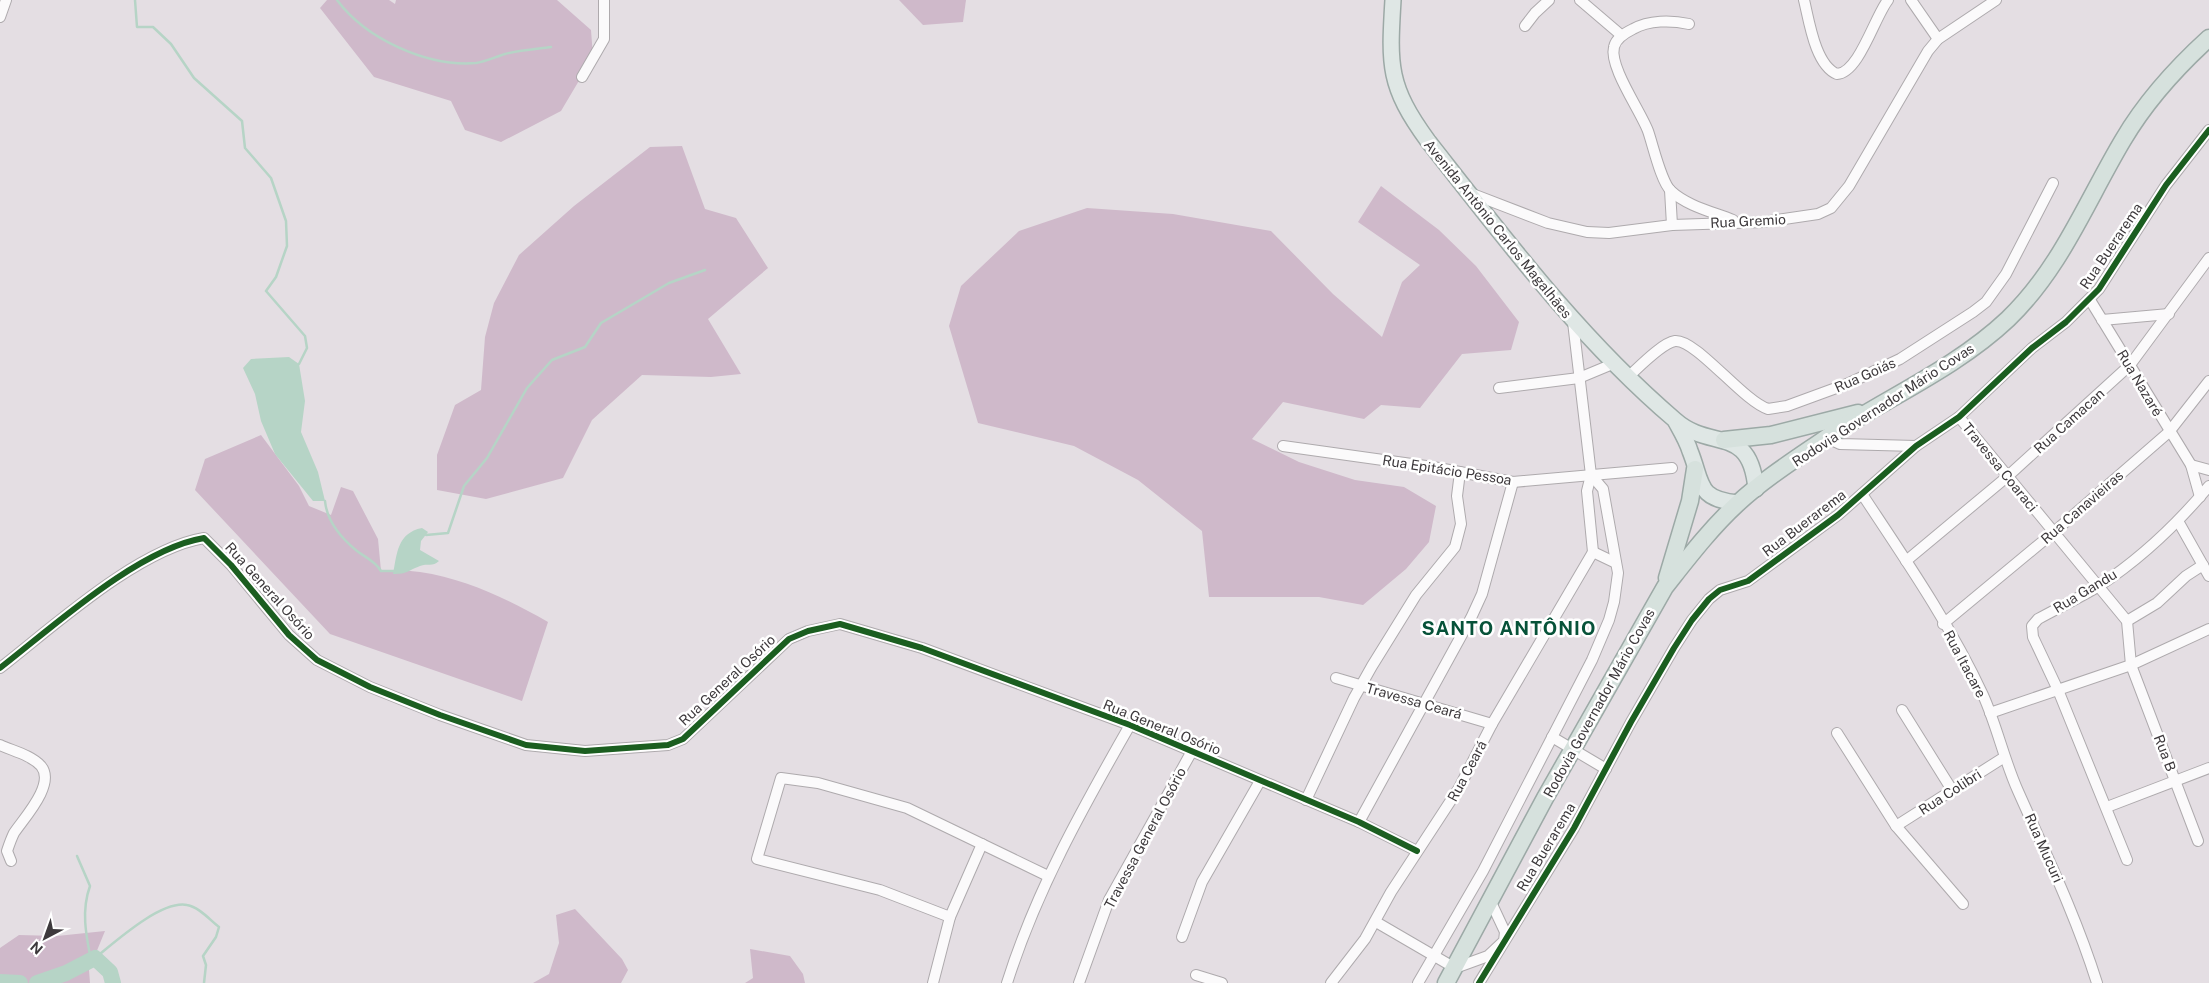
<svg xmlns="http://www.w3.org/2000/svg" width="2209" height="983" font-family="'Public Sans',sans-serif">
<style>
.forest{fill:#cfb9ca}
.water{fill:#b6d4c6}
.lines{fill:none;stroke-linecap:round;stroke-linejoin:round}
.stream{stroke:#b6d4c6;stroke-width:2.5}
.river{stroke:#b6d4c6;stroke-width:16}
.minor-casing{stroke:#aeaaad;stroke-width:12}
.primary-casing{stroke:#9ca9a6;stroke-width:18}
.trunk-casing{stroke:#9ca9a6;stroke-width:19}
.minor{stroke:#fbfafb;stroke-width:10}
.primary{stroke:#dfe7e5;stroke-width:15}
.trunk{stroke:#d6e1dd;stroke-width:16}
.cycleway-casing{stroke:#fff;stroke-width:9}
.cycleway{stroke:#1b5e20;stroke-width:6}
.labels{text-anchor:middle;stroke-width:5;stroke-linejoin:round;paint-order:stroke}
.street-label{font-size:14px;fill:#3d393c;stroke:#fff}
.district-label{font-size:19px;font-weight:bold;letter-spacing:1px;fill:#075239;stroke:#fff}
</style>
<rect width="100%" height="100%" fill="#e4dee3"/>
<g class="forest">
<path d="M327,0H389L395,4L396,0H557L591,30L593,57L561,111L501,142L465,130L451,101L374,77L320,8Z"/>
<path d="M899,0H966L963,22L923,25Z"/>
<path d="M682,146L705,209L736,218L768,268L708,319L741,374L711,377L642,375L592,420L563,478L486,499L437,490V455L455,405L481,390L485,337L494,303L519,255L574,206L650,147Z"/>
<path d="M1381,186L1439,230L1476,266L1519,322L1511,350L1462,354L1420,408L1381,405L1364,419L1283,402L1252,439L1299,462L1355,480L1404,487L1436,506L1429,542L1406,569L1363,605L1319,597H1209L1202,531L1138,480L1074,446L978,423L949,326L961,286L1019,231L1087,208L1173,214L1271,231L1333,294L1382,337L1402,282L1420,265L1358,222Z"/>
<path d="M261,435L299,486L309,506L331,515L341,487L353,491L378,539L381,571C394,571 407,570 420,572C467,579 507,599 548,622L522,701L330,634L195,490L205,459Z"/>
<path d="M575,909L622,959L628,970L621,983H533L549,974L559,943L556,915Z"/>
<path d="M105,931L89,970L90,983H0V948L19,935L57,936Z"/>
<path d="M750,949L790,956L803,974L805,983H745L753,978Z"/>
</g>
<g class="water">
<path d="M289,357L299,364L305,401L301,432L318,472L325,501H313L275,454L261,421L255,394L243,368L251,359Z"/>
<path d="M422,528L428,532L421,541L420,550L439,561C433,567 427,563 420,566C407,571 408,574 393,574C397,554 397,533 422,528Z"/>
</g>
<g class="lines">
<g class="stream">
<path d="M135,0L137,27H153L171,44L194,78L242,121L245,148L271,178L286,221L287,246L276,277L266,291L305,336L307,348L299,364"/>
<path d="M337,0C366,39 427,67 476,63C485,62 495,57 505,54C520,50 536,49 551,47"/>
<path d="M325,501C327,522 341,538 357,551C366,558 375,561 381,571H394"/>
<path d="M426,535L448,533L464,486L487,458L527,388L552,360L585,347L601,323L669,283L705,270"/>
<path d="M77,856L90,886C81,911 86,935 91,960"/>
<path d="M95,958C115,942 161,900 187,905C199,907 210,920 219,927L216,937L203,956L206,965L204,983"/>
</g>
<g class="river">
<path d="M0,982L20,983"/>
<path d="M37,983L66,973L95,958L110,972L113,983"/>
</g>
<g class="minor-casing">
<g id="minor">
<path d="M1580,0L1621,35"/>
<path d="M1804,0C1809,20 1815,65 1837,74C1859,73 1875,16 1888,0"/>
<path d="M1911,0L1938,39"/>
<path d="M0,17L6,0"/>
<path d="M1689,24C1671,20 1649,20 1633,29C1625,33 1616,38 1614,47C1609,67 1640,110 1648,131C1653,145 1661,182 1671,191C1687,206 1713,212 1733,220"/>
<path d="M1525,26L1535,13L1549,0"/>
<path d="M582,77L604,39V0"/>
<path d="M1670,190L1672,225"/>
<path d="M1470,193L1548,223L1587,232L1609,233L1672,225L1764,222L1818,214L1831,208L1849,186L1928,51L1938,39L1996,0"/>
<path d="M2090,300L2191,465L2200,497"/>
<path d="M2102,320L2169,314"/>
<path d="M1573,322L1591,475L1587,491L1593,552"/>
<path d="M1629,376C1639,367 1662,343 1675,341C1696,339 1743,401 1768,409L1787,406L1847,384L1900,359L1973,312L1986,302L2006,274L2053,183"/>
<path d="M1499,388L1579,378L1615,363"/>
<path d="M1959,417L2127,621L2131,665L2198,841"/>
<path d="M1827,438L1840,444L1916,446"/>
<path d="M1283,446L1433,467L1513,482L1672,468"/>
<path d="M2191,465L2209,470"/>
<path d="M1862,494C1905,559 1950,624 1983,695C1997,726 2004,760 2018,791C2046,854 2076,916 2097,983"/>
<path d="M2178,521L2209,576"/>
<path d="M1593,552L1616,563"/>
<path d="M1906,561L2008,476L2130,365L2209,258"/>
<path d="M2127,621L2157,603L2186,576L2203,565"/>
<path d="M1943,624L2054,532L2169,432L2209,381"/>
<path d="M0,668C54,626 138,549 204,538L231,565L289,635L317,660L370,687L440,715L526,745L585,751L668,745L683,739L789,639L808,631L840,624L922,648L1130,725L1359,822L1417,851"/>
<path d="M1336,678L1492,724"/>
<path d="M1902,710L1952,790"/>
<path d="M1990,713L2131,665L2209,629"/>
<path d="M1837,733L1896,826L1963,904"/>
<path d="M1552,737L1606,769"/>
<path d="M0,745C13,751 31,755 41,766C56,784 24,818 14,833C11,839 9,845 7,851L11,861"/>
<path d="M1306,800L1354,698L1372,666L1416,595L1455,547L1461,524L1457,496L1460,472"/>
<path d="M2107,807L2209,768"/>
<path d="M1359,822L1471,618L1482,594L1513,482"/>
<path d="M1896,826L2003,758"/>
<path d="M2127,860L2058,690L2033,637L2032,626L2038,619C2058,608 2079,598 2099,586C2140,559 2178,523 2209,486"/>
<path d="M950,917L880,890L757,859L781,778L818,783L907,808L1048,876"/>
<path d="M1376,922L1455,968L1488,956L1504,941L1505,932L1490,900"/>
<path d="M1182,937L1202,882L1260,781"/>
<path d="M1196,975L1222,983"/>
<path d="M933,983L950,917L982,844"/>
<path d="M1007,983C1036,891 1082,809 1130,725"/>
<path d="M1079,983L1109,900L1192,751"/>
<path d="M1331,983L1365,939L1391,892L1459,788L1492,724L1593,552"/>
<path d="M1418,983L1483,871L1592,660L1609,620L1614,602L1618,573L1603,489L1591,475"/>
<path d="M1479,983L1574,828L1631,722L1674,648L1692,620L1709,599L1720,590L1748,581L1838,515L1916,446L1959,417L2032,348L2066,322L2099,289L2166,185L2209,130"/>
</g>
</g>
<g class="primary-casing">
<g id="primary">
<path d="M1393,0C1389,66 1388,86 1428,141C1505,239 1580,339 1675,420C1711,452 1750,423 1756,489"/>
<path d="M1676,422C1681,431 1687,441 1690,451C1703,483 1696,499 1738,503"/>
</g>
</g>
<g class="trunk-casing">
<g id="trunk">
<path d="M1724,440L1771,435L1858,413"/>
<path d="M1667,578L1690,501L1695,469"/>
<path d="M1446,983L1545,798L1665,587C1688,558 1710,529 1737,504C1764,479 1797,458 1826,438C1886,398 1955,369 2008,319C2061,268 2086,202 2123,140C2146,101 2176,68 2209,38"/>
</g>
</g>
<use href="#minor" class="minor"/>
<use href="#primary" class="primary"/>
<use href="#trunk" class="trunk"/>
<g class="cycleway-casing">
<g id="cycleway">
<path d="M0,668C54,626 138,549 204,538L231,565L289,635L317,660L370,687L440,715L526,745L585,751L668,745L683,739L789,639L808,631L840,624L922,648L1130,725L1359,822L1417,851"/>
<path d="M1479,983L1574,828L1631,722L1674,648L1692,620L1709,599L1720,590L1748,581L1838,515L1916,446L1959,417L2032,348L2066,322L2099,289L2166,185L2209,130"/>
</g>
</g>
<use href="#cycleway" class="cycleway"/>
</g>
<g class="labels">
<g class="street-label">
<text transform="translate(1748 221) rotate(-3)" y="5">Rua Gremio</text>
<text transform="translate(1498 229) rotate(51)" y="5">Avenida Antônio Carlos Magalhães</text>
<text transform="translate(2111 246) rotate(-56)" y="5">Rua Buerarema</text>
<text transform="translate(1865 375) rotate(-24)" y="5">Rua Goiás</text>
<text transform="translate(2140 383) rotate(59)" y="5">Rua Nazaré</text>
<text transform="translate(1883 405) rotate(-33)" y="5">Rodovia Governador Mário Covas</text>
<text transform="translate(2069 421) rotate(-42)" y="5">Rua Camacan</text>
<text transform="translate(2000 467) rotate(51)" y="5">Travessa Coaraci</text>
<text transform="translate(1447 470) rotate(9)" y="5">Rua Epitácio Pessoa</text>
<text transform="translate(2082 507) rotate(-41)" y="5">Rua Canavieiras</text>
<text transform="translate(1804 523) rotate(-37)" y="5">Rua Buerarema</text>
<text transform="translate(270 591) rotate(48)" y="5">Rua General Osório</text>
<text transform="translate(2085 591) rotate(-31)" y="5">Rua Gandu</text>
<text transform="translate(1965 664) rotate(62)" y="5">Rua Itacare</text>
<text transform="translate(727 680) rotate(-43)" y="5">Rua General Osório</text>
<text transform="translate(1414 701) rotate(16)" y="5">Travessa Ceará</text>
<text transform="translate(1599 703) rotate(-61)" y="5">Rodovia Governador Mário Covas</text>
<text transform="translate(1162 727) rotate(22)" y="5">Rua General Osório</text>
<text transform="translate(2165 753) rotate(69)" y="5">Rua B</text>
<text transform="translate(1467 771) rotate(-62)" y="5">Rua Ceará</text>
<text transform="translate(1950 792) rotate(-33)" y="5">Rua Colibri</text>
<text transform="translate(1145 838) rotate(-62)" y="5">Travessa General Osório</text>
<text transform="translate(1546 847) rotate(-59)" y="5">Rua Buerarema</text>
<text transform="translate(2044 848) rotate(66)" y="5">Rua Mucuri</text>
</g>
<g class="district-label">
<text x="1509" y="635">SANTO ANTÔNIO</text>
</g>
</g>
<g transform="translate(45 938) rotate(221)" stroke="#ffffff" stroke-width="4" paint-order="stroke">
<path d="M0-4L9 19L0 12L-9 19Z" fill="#3d393c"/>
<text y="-8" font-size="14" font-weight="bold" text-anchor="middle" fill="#3d393c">N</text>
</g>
</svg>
